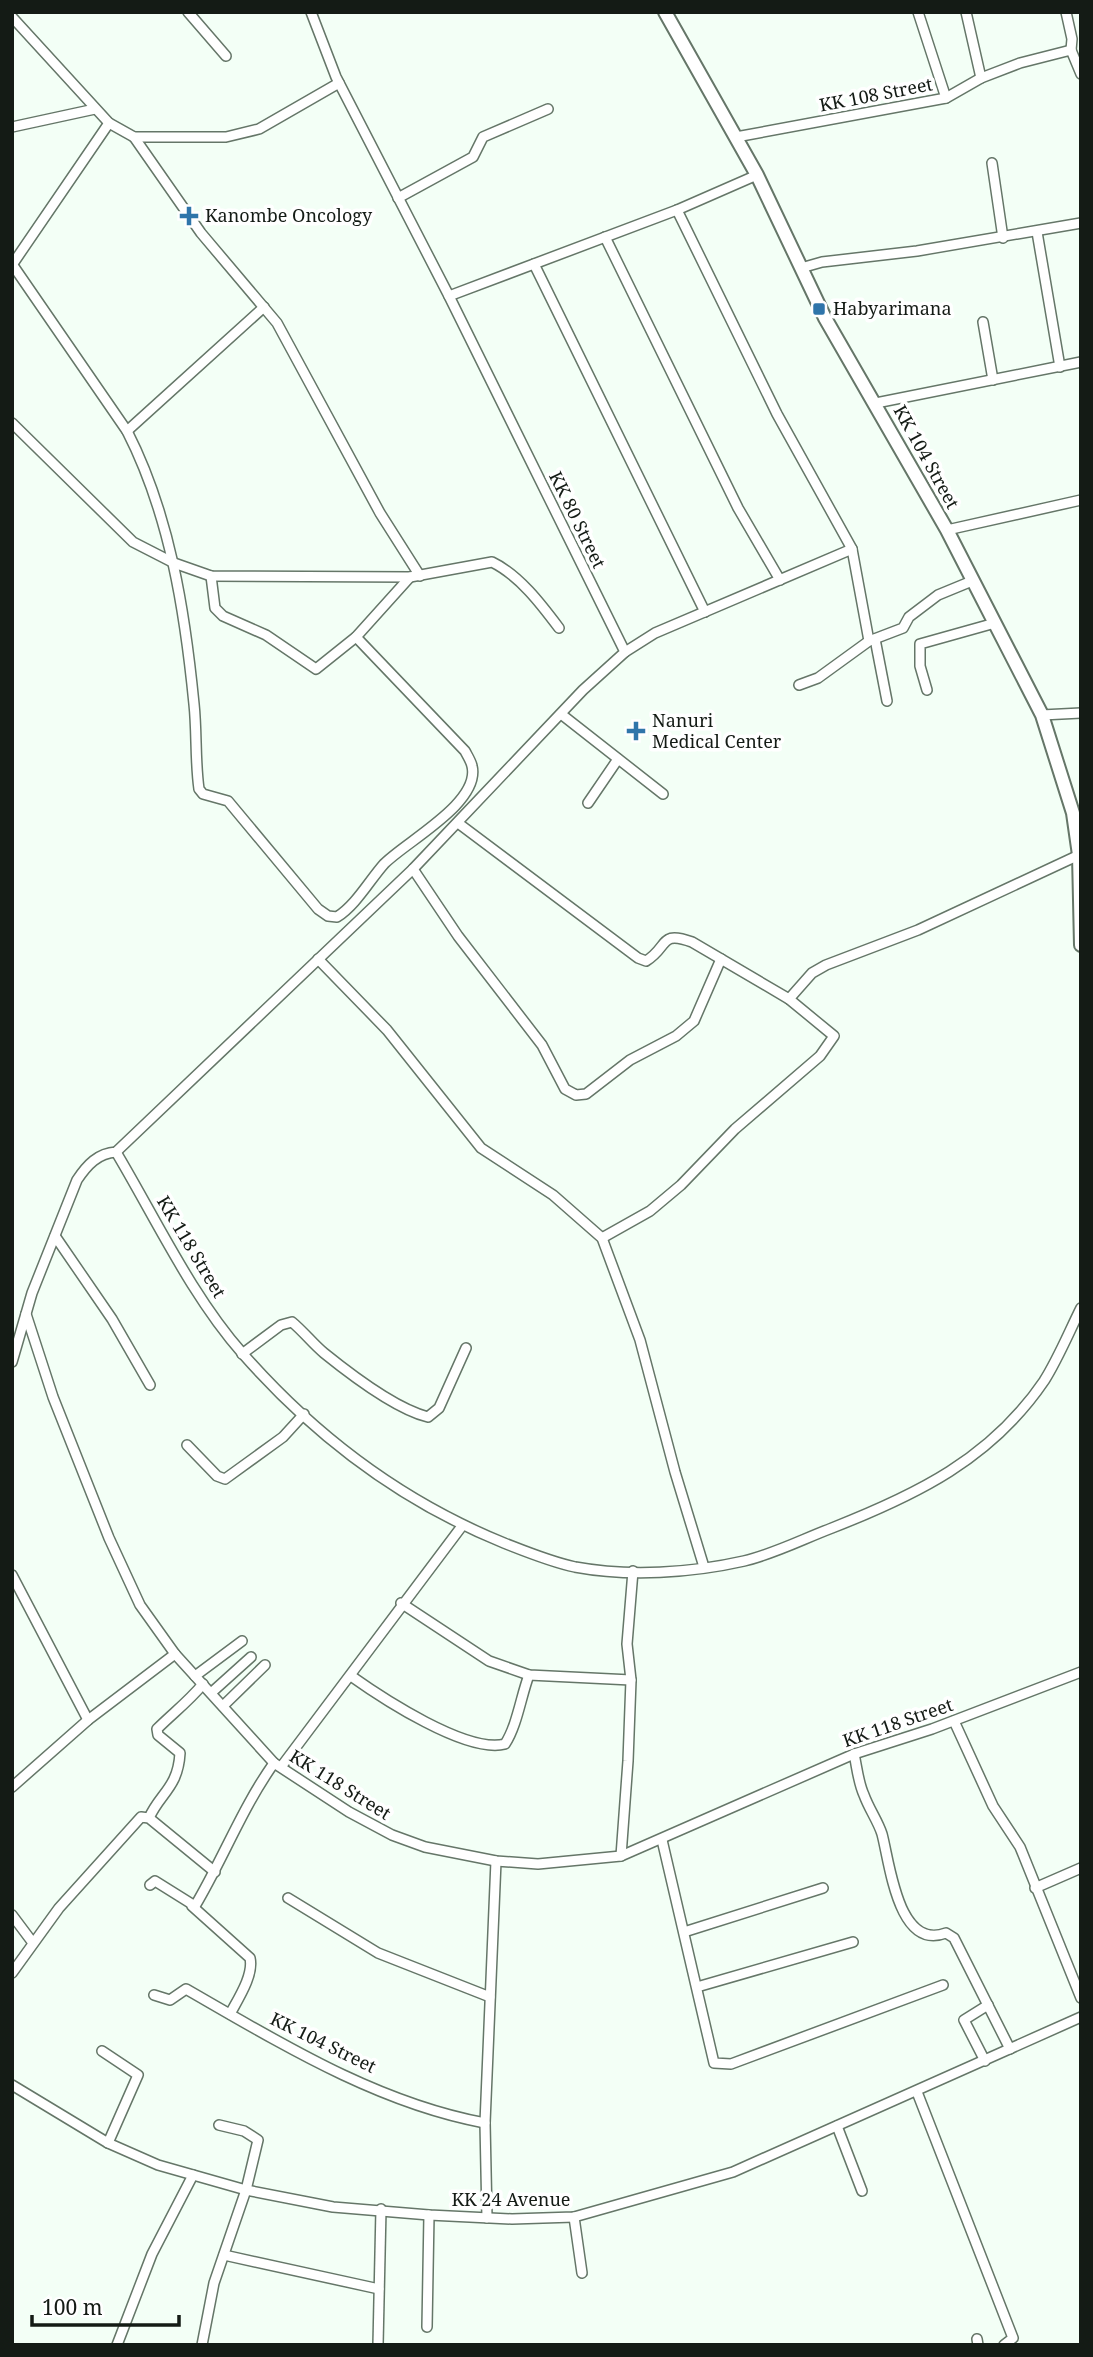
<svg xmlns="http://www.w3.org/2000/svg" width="1093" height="2357" font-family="'Noto Serif',serif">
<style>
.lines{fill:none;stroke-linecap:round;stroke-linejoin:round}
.street-casing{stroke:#657668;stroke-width:12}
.secondary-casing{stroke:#657668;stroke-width:16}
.street{stroke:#fff;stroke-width:9}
.secondary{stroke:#fff;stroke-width:12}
.poi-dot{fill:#2f75aa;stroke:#fff;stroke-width:2.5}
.labels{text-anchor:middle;stroke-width:7;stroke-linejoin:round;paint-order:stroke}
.street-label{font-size:18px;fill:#141b15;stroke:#fff}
.poi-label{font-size:18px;fill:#141b15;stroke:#fff;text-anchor:start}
</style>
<rect width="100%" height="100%" fill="#f3fff6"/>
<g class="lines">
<g class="street-casing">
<g id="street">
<path d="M188,12L226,56"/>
<path d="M918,12L946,98"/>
<path d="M966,12L981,78"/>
<path d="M1066,12L1072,39L1071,50"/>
<path d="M12,17L109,123L134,137H226L259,129L339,83"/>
<path d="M12,127L95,109"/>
<path d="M134,137L201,233L277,323L380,513L420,576"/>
<path d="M736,137L946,98L981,78L1020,63L1071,50L1081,74"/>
<path d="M992,163L1003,238"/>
<path d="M398,198L473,157L483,137L548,109"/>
<path d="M1037,232L1060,367"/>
<path d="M605,237L738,508L780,580"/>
<path d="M12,264L127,431C170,515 185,612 194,704C197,732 195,761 199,789L203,794L228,801L318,909L328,916L337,917C356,905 369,881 384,864C405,842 481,803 472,766C471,761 467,755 465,751L356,637"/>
<path d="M534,264L705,612"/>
<path d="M12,265L109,123"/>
<path d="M801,268L822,262L917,251L1081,223"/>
<path d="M449,296L677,210L757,175"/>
<path d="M983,322L993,380"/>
<path d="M876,403L1081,362"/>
<path d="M12,423L133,542L174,563L211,576L410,577L492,562C519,575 541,604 559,628"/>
<path d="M127,431L264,307"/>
<path d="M947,530L1081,500"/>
<path d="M852,549L869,641"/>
<path d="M211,576L215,608L223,616L266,635L316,669L356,637L410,577"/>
<path d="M875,639L887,701"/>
<path d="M625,652L655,633L852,549L777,414L677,210"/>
<path d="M799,685L818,678L869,641L903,628L909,617L938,595L972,581"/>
<path d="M927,690L920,666V644L995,623"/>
<path d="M561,714L663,794"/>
<path d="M1042,715L1081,713"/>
<path d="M588,803L618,759"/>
<path d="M458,823L638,958L646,961C669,947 659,930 692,942L789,999L834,1036L820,1056L735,1129L681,1185L650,1211L602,1238"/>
<path d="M413,869L458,936L542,1045L565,1089L576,1095L586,1094L630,1060L676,1036L694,1021L721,959"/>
<path d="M318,959L387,1030L481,1148L553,1195L602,1238L640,1340L675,1472L704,1567"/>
<path d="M789,999L812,973L826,965L918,930L1079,855"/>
<path d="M116,1152C156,1219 191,1295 243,1354C315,1436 403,1502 504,1543C527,1552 551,1562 575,1567C629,1577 691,1573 744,1561C774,1554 803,1539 832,1528C916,1495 991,1459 1044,1381C1058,1359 1069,1332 1081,1308"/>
<path d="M55,1236L112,1319L150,1385"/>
<path d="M26,1314L53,1397L109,1538L140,1605L175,1654L274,1763L349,1812L392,1835L425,1847L496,1861L538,1864L621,1856L854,1754L932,1729L1081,1672"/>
<path d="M242,1354L281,1325L292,1322C304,1332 313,1344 324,1353C350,1374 396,1409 428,1417L439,1408L466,1348"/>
<path d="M12,1362L32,1293L77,1180C87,1165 98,1153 116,1152L413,869L583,690L625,652L449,296L336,77L311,12"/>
<path d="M187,1445L217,1476L225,1479L283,1437L304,1414"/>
<path d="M12,1575L88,1720"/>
<path d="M401,1603L489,1661L529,1675L631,1680"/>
<path d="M195,1676L242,1641"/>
<path d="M351,1676C382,1698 467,1754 505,1744C517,1726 521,1696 529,1675"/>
<path d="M211,1693L251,1657"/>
<path d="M223,1706L265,1665"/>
<path d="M954,1721L993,1806L1020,1847L1081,1998"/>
<path d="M854,1754C857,1767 858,1782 864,1795C869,1809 878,1821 882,1834C890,1864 898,1951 946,1933L954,1938L1010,2049"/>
<path d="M281,1767L462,1526"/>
<path d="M12,1787L88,1720L175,1654"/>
<path d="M149,1818C160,1793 178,1788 180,1753L158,1735L157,1729C173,1713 188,1702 203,1684"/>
<path d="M662,1840L714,2063L731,2064L943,1985"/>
<path d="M621,1856L628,1761L631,1680L627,1644L633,1571"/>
<path d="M150,1885L155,1881L195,1906C223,1859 242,1808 274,1763"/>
<path d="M1035,1888L1081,1868"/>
<path d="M288,1898L378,1953L490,1997"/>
<path d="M192,1906L250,1958C254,1975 238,1999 230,2014"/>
<path d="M12,1915L33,1943"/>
<path d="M684,1932L823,1888"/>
<path d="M12,1973L59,1908L141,1817L149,1818L215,1872"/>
<path d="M697,1987L853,1942"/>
<path d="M154,1995L170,2000L186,1989C280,2043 377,2103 485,2123"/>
<path d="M102,2051L138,2075L108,2143"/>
<path d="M985,2061L964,2020L988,2005"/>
<path d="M12,2085L108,2143L158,2165L246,2190L333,2207L429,2215L512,2219L574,2217L733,2172L1081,2017"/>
<path d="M917,2092L1013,2338L1004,2345"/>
<path d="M837,2126L862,2191"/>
<path d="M574,2217L582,2273"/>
<path d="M487,2218L485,2123L496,1861"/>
<path d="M224,2255L379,2289"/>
<path d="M427,2327L429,2215"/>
<path d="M977,2339L978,2345"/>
<path d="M117,2345L152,2254L193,2175"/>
<path d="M202,2345L214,2283L246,2190L258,2140L244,2131L219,2125"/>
<path d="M378,2345L381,2209"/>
</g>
</g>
<g class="secondary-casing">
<path id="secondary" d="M665,12L757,175L825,318L947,530L1042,715L1073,813L1079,855L1081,945"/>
</g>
<use href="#street" class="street"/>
<use href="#secondary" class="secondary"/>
</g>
<g class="poi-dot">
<path d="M185.5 205.5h7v7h7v7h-7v7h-7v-7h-7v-7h7z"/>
<rect x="812" y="302" width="14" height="14" rx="3.5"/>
<path d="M632.5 720.5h7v7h7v7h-7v7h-7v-7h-7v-7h7z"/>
</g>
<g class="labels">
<g class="street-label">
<text transform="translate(876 95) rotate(-11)" y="6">KK 108 Street</text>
<text transform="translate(926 457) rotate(61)" y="6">KK 104 Street</text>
<text transform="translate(577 520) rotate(64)" y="6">KK 80 Street</text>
<text transform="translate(191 1247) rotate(59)" y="6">KK 118 Street</text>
<text transform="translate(898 1723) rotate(-19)" y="6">KK 118 Street</text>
<text transform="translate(340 1785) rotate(32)" y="6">KK 118 Street</text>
<text transform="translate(323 2043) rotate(26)" y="6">KK 104 Street</text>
<text x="511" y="2206">KK 24 Avenue</text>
</g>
<g class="poi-label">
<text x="205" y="222">Kanombe Oncology</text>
<text x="833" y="315">Habyarimana</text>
<text x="652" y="727">Nanuri<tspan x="652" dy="21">Medical Center</tspan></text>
</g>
</g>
<rect width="1093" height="2357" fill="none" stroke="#141b15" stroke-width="28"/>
<path d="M32 2315v10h147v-10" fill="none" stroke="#141b15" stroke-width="3.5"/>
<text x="42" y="2315" font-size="21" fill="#141b15" stroke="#ffffff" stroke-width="5" paint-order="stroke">100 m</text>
</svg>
